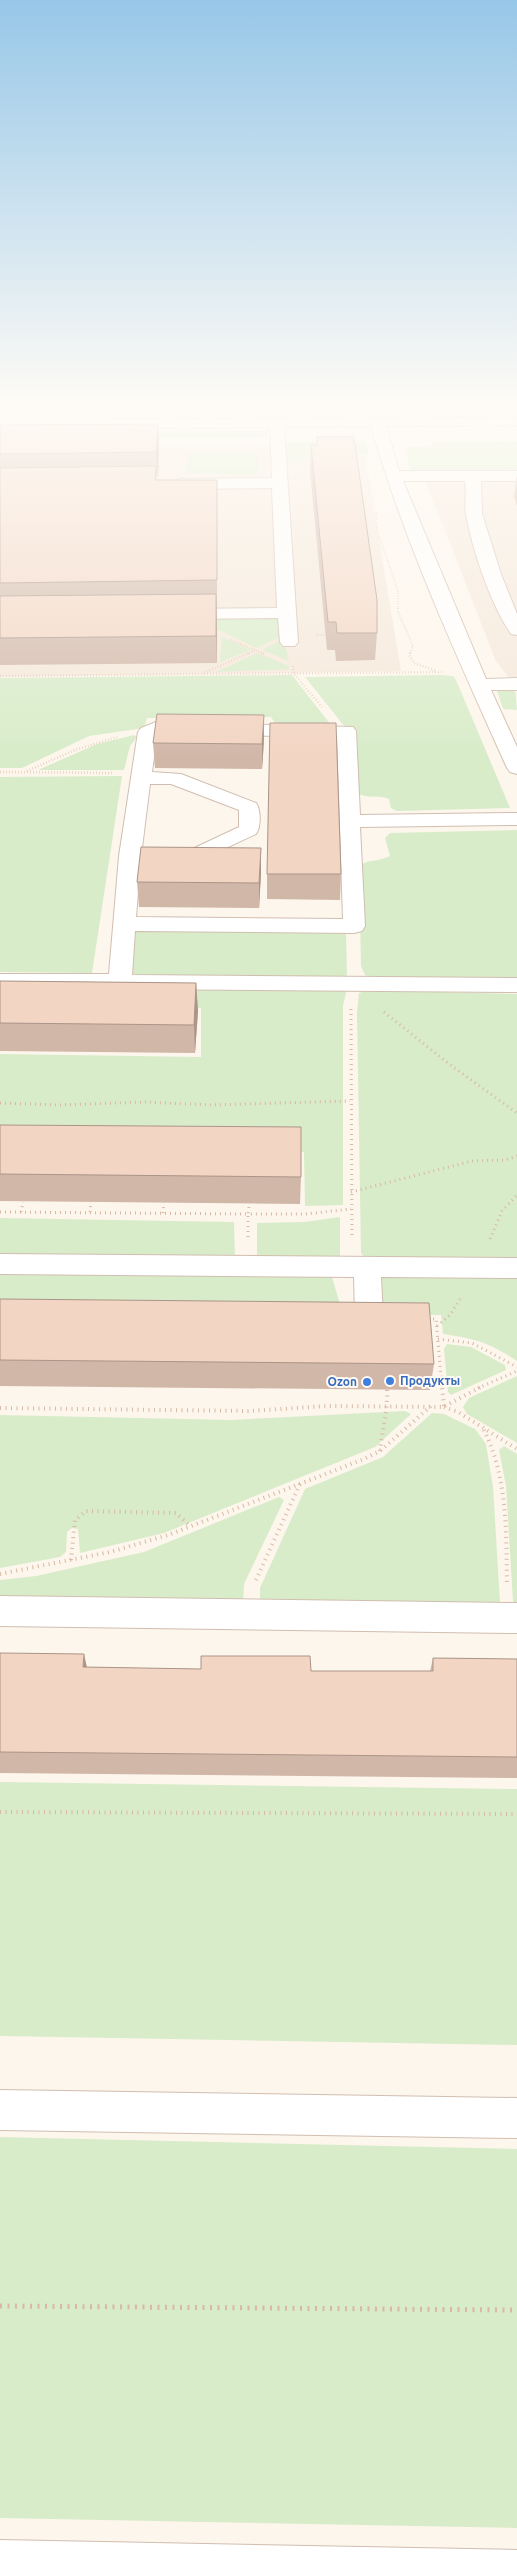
<svg xmlns="http://www.w3.org/2000/svg" width="517" height="2573" font-family="Ubuntu,sans-serif">
<style>
.residential{fill:#f5e8da}
.green{fill:#d8ecc9}
.lines{fill:none;stroke-linecap:round;stroke-linejoin:round}
.minor-casing{stroke:#d1beb0;stroke-width:2}
.path-far4{stroke:#d9b8a5;stroke-width:2;stroke-dasharray:0.5 2;stroke-linecap:butt}
.path-far3{stroke:#d9b8a5;stroke-width:2.5;stroke-dasharray:0.5 2.5;stroke-linecap:butt}
.path-far2{stroke:#d9b8a5;stroke-width:3;stroke-dasharray:1 4;stroke-linecap:butt}
.path-far1{stroke:#d9b8a5;stroke-width:4;stroke-dasharray:1 4.5;stroke-linecap:butt}
.path{stroke:#d9b8a5;stroke-width:5;stroke-dasharray:2 5.5;stroke-linecap:butt}
.minor{fill:#fff;fill-rule:evenodd}
.wall{fill:#d1b7a8}
.shaded-wall{fill:#aa9588}
.building{fill:#f3d5c3;stroke:#aa9588}
.shop-dot{fill:#3f7fe0;stroke:#fffaf3;stroke-width:2}
.labels{text-anchor:middle;stroke-width:4;stroke-linejoin:round;paint-order:stroke}
.shop-label{font-size:12px;font-weight:bold;fill:#366cbe;stroke:#fffaf3;text-anchor:start}
</style>
<rect width="100%" height="100%" fill="#fdf6ec"/>
<g class="residential">
<path d="M266,444L364,449L401,671L0,677V446Z"/>
<path d="M422,472L517,473V689L496,661Z"/>
</g>
<g class="green">
<path d="M0,399H323L324,410L211,411L196,416L0,418Z"/>
<path d="M366,399H517V414L507,410L437,400Z"/>
<path d="M268,431V438L0,439V432Z"/>
<path d="M517,441V472L410,471L406,447L433,446V442Z"/>
<path d="M288,442H362L366,443L369,454C349,457 330,454 310,458C301,460 294,466 284,462L282,444Z"/>
<path d="M188,451H258V474H186Z"/>
<path d="M283,615L285,635L256,648L221,631H210L211,616Z"/>
<path d="M222,637L251,650L220,662Z"/>
<path d="M280,641L285,644L289,661L262,650Z"/>
<path d="M257,653L289,666V669L216,672Z"/>
<path d="M292,675L334,729L278,727L271,717L147,718L144,728L89,736L22,768H0V678Z"/>
<path d="M440,675L453,676L456,680L510,808L397,811L391,808L389,799C378,794 367,800 355,792L345,727L305,677Z"/>
<path d="M515,687L517,710L503,709L496,688Z"/>
<path d="M134,735L137,737L130,746L124,770H38L97,744Z"/>
<path d="M122,776L92,973L0,972V777Z"/>
<path d="M517,830V979L371,978L365,975L361,966L359,866C368,859 379,862 390,856L385,838L390,833Z"/>
<path d="M138,928L341,930L346,933L347,975L341,979L139,976L132,973L133,935Z"/>
<path d="M141,984L347,988L343,1006V1205L305,1206L304,1152L0,1150V1054L201,1057V1008L139,1007Z"/>
<path d="M369,990L517,994V1261H367L361,1253L357,1013L359,993Z"/>
<path d="M340,1217V1262H257V1223L304,1222Z"/>
<path d="M0,1218L234,1222L235,1259L0,1257Z"/>
<path d="M0,1270L331,1274L342,1311L0,1308Z"/>
<path d="M373,1273L517,1276V1361C488,1342 476,1339 443,1334L441,1315L376,1314Z"/>
<path d="M447,1344L471,1347L505,1365L506,1370L451,1395L448,1392L444,1349Z"/>
<path d="M517,1376V1443L467,1414L463,1407L469,1398Z"/>
<path d="M405,1411L411,1414L375,1447L164,1533L80,1553L78,1529L72,1528L67,1532L66,1552L60,1557L0,1568V1415L232,1420Z"/>
<path d="M432,1413L444,1414L475,1429L486,1444L493,1487L500,1602L492,1610L260,1602V1588L305,1489L383,1457Z"/>
<path d="M504,1446L517,1454V1609L513,1601L506,1486L499,1450Z"/>
<path d="M279,1497L284,1500L244,1584L243,1603L0,1605V1580L36,1576L144,1552Z"/>
<path d="M0,1782L517,1789V2045L0,2036Z"/>
<path d="M0,2137L517,2149V2528L0,2518Z"/>
</g>
<g class="lines">
<g class="minor-casing">
<g id="minor">
<path d="M341,399H355L363,409L365,418L517,417V425L386,426L399,471H517V481H481L482,514L501,574L517,614V635L511,634C490,603 473,551 466,515C464,504 467,492 465,481H403L486,679L517,678V690H491L517,747V774L510,772L507,768C458,659 404,542 371,426L284,427L298,642L295,646H283L280,642L278,618L180,619L174,618L171,614L174,610L180,609L277,608L272,488L179,489L171,484L179,479L272,478L270,427L0,429V421L351,418L349,410Z"/>
<path d="M156,722L353,727L356,731L360,815L517,813V825L360,827L365,926L362,931L354,933L135,931L132,975L517,978V992L0,988V974H109L119,856L138,732L141,728ZM159,734L337,737L343,919L136,917L141,856L150,784H171L239,810V827L171,859L167,863L171,867L178,869L185,867L256,834C261,827 261,810 256,803L181,774L152,772L157,735Z"/>
<path d="M0,1254L517,1258V1278L381,1277L383,1318L379,1326L369,1329L359,1326L355,1318L354,1277L0,1274Z"/>
<path d="M0,1596L517,1603V1633L0,1626Z"/>
<path d="M0,2090L517,2098V2138L0,2130Z"/>
<path d="M0,2540L517,2550V2573H0Z"/>
</g>
</g>
<g class="path-far4">
<path d="M376,512L377,530L398,591V612L413,646L410,654"/>
<path d="M316,635H326"/>
<path d="M231,640L264,654"/>
<path d="M247,654L255,650"/>
</g>
<g class="path-far3">
<path d="M261,653L264,654"/>
<path d="M410,653L409,655L414,663L436,671"/>
<path d="M293,666L294,674L322,707"/>
<path d="M204,673L249,653"/>
<path d="M0,676L444,672"/>
<path d="M27,771L75,750L117,737"/>
<path d="M0,772L112,773"/>
</g>
<g class="path-far2">
<path d="M351,1009L352,1237"/>
<path d="M384,1012L449,1064L517,1113"/>
<path d="M0,1103L59,1105L145,1102L210,1105L350,1101"/>
<path d="M351,1192L472,1161L505,1160L517,1156"/>
<path d="M249,1207L248,1214H305L351,1209"/>
<path d="M0,1212L248,1214V1237"/>
<path d="M21,1212L23,1202"/>
<path d="M90,1212L91,1202"/>
<path d="M163,1213L164,1203"/>
<path d="M490,1239L502,1211L517,1195"/>
<path d="M428,1319H436L442,1388"/>
<path d="M437,1326L450,1315L462,1296"/>
<path d="M438,1339L472,1343L517,1367"/>
<path d="M478,1388L517,1371"/>
</g>
<g class="path-far1">
<path d="M445,1406L481,1387"/>
<path d="M444,1407L458,1412L517,1449"/>
<path d="M0,1408L248,1411L328,1406L444,1407L442,1387"/>
<path d="M484,1430C508,1479 506,1531 507,1584"/>
<path d="M380,1451C382,1431 388,1410 387,1390"/>
<path d="M71,1560L75,1520L86,1511L176,1513L190,1526"/>
<path d="M0,1574L110,1552L168,1535L364,1459L380,1451L431,1406"/>
<path d="M256,1580L300,1484"/>
<path d="M0,1812L517,1814"/>
</g>
<path class="path" d="M0,2306L517,2310"/>
<use href="#minor" class="minor"/>
</g>
<g class="wall">
<path d="M158,424L159,449L158,477H156V480L217,505V663L0,665V425Z"/>
<path d="M317,437L377,633L375,660L336,661L335,650H327L310,471L311,445H317Z"/>
<path d="M517,474V506L514,496Z"/>
<path d="M264,740L262,769L155,768L153,743Z"/>
<path d="M261,848V873L259,908L139,907L137,882Z"/>
<path d="M267,874H341L340,900L267,899Z"/>
<path d="M0,981L196,983L198,1011L195,1053L0,1051Z"/>
<path d="M0,1125L301,1177L300,1204L0,1201Z"/>
<path d="M0,1299L434,1364L430,1390L0,1386Z"/>
<path d="M0,1653L87,1667L311,1671H430L433,1658L517,1659V1778L0,1773Z"/>
</g>
<g class="shaded-wall">
<path d="M158,424L159,449L158,477L156,452Z"/>
<path d="M216,594L217,621V663L216,636Z"/>
<path d="M264,715V740L262,769V744Z"/>
<path d="M261,848V873L259,908V883Z"/>
<path d="M196,983L198,1011L195,1053L194,1025Z"/>
<path d="M84,1654L89,1677L83,1667Z"/>
</g>
<g class="building">
<path d="M158,424L156,452L0,454V425Z"/>
<path d="M317,437H354L377,600V633H337L336,622H328L311,445H317Z"/>
<path d="M156,466L155,480H217V580L0,583V468Z"/>
<path d="M216,594V636L0,638V596Z"/>
<path d="M157,714L264,715L262,744L153,743Z"/>
<path d="M270,723H336L341,874H267Z"/>
<path d="M141,847L261,848L259,883L137,882Z"/>
<path d="M0,981L196,983L194,1025L0,1023Z"/>
<path d="M0,1125L301,1127V1177L0,1174Z"/>
<path d="M0,1299L429,1303L434,1364L0,1360Z"/>
<path d="M0,1653L84,1654L83,1667L201,1669V1656H310L311,1671H433V1658L517,1659V1757L0,1752Z"/>
</g>
<linearGradient id="sky" x2="0" y2="1"><stop stop-color="#97c7e8"/><stop offset="0.53" stop-color="#fefbf6"/><stop offset="1" stop-color="#fefbf6" stop-opacity="0"/></linearGradient>
<rect width="517" height="759" fill="url(#sky)"/>
<g class="shop-dot">
<circle cx="390" cy="1381" r="5"/>
<circle cx="367" cy="1382" r="5"/>
</g>
<g class="labels">
<g class="shop-label">
<text x="400" y="1385">Продукты</text>
<text x="357" y="1386" text-anchor="end">Ozon</text>
</g>
</g>
</svg>
